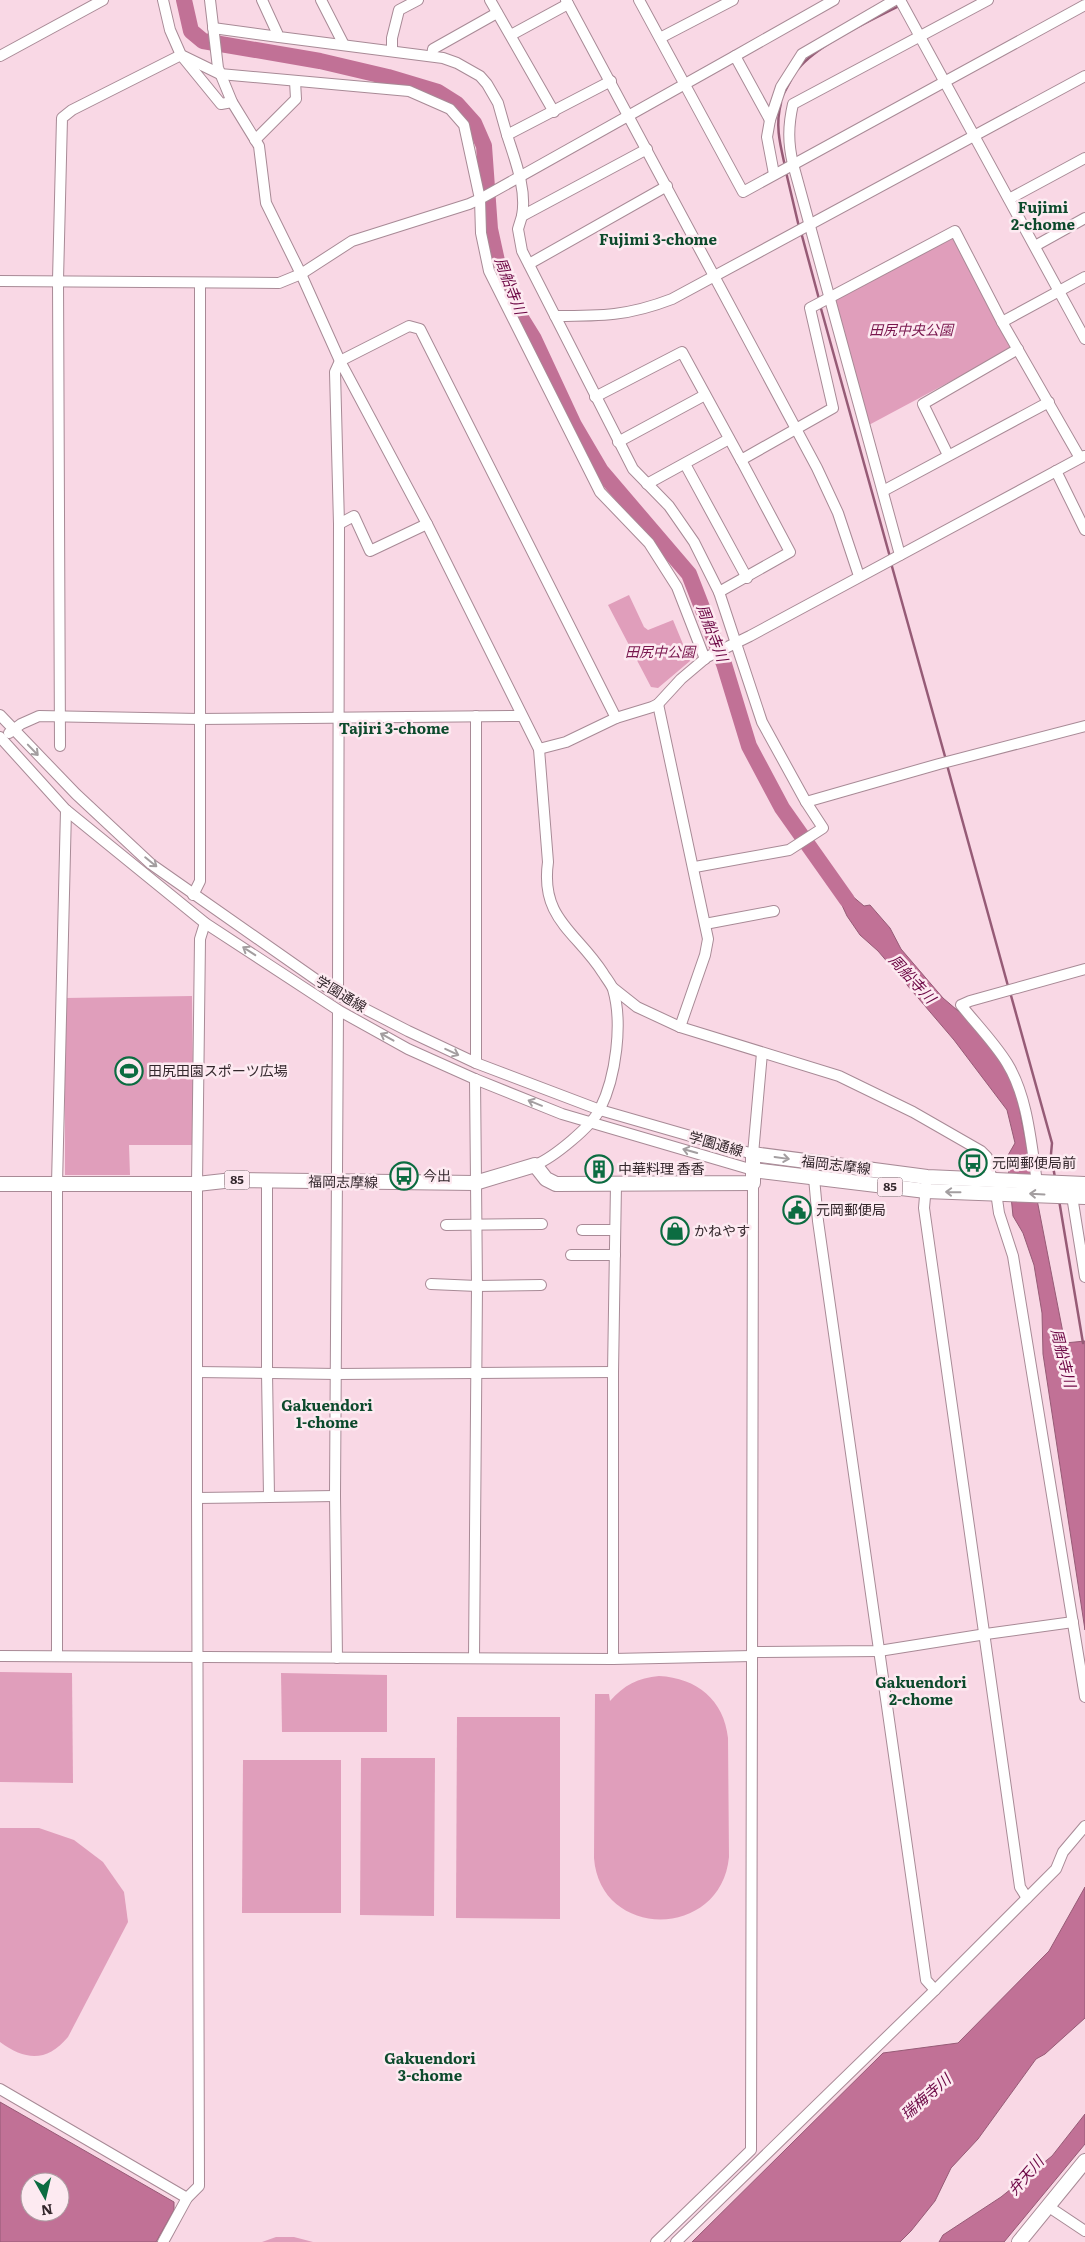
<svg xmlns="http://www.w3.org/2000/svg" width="1085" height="2242" font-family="Literata,'Noto Sans JP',serif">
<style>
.green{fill:#e09ebb}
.water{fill:#c17196;stroke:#965b76;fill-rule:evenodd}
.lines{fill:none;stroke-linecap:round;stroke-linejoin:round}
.stream{stroke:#965b76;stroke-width:2.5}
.river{stroke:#c17196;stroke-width:16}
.minor-casing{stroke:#a88a96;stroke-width:12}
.major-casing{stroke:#a88a96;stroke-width:16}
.minor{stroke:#fff;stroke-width:10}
.major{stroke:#fff;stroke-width:14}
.oneway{stroke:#a39ea0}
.labels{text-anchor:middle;stroke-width:5;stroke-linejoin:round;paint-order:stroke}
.shield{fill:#fdeaf1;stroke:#706267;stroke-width:1}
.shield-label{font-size:12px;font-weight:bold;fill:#33272c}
.park-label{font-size:14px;font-style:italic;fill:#79174e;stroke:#fdeaf1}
.street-label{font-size:14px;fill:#33272c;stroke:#fdeaf1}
.poi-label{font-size:14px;fill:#33272c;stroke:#fdeaf1;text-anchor:start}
.neighbourhood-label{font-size:15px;font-weight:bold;fill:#0c4a2c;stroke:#fdeaf1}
.water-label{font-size:15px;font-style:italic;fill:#6c0644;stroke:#fdeaf1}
</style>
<rect width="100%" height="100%" fill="#f9d8e5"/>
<g class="green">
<path d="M953,236L1013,348L867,426L831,300Z"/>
<path d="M629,595L644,627L648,630L673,620L690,661L658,688L651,687L608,605Z"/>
<path d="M192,996L194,1145H129L130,1175H65V998Z"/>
<path d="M0,1672L72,1673L73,1783L0,1782Z"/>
<path d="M281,1673L387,1675V1732H282Z"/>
<path d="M659,1676C697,1678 724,1700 728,1738L729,1857C721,1940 600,1940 594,1858L595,1694H609L610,1701C624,1685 638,1678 659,1676Z"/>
<path d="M457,1717H560V1919L456,1918Z"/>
<path d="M361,1758H435L434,1916L360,1915Z"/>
<path d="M243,1760H341V1913H242Z"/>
<path d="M0,1828H39L74,1840L103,1862L124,1892L128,1922L68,2037C47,2062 26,2061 0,2042Z"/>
<path d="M276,2237H294L313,2242H262Z"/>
</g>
<g class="water">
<path d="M838,878L851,895L864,906L870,905L890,928L901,949L943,998L964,1016L986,1041L1006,1068L1017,1097L1065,1343L1085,1341V1630L1043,1354L1042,1313L1034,1265L1023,1233L1013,1216L1007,1157L1015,1143L1007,1110L954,1040L878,951L860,935L847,916L833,886Z"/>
<path d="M1085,1887V2018L1045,2054L1036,2059L978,2139L951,2168L935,2201L911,2231L900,2242H692L883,2053L958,2043L1049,1951Z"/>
<path d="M0,2102L174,2202V2210L156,2242H0ZM30,2182H60V2212H30Z"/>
<path d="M1085,2114V2144L1004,2242H939L943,2235L1001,2197L1052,2156Z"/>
</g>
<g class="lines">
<g class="stream">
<path d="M798,69C818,44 872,20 901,5"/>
<path d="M783,95L791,80"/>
<path d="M781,103C775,126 780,144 785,166"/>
<path d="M786,172L799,227"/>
<path d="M801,232L819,299"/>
<path d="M820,305L890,557"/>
<path d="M891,563L946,760"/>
<path d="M947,765L1008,986"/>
<path d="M1010,992L1052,1143L1051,1154L1055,1178"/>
<path d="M1059,1200L1083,1343"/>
</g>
<path class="river" d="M184,0L191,31L203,41L320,61L388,77L438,92L457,104L474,123L484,146L490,229L497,261L521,318L534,339L574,425L601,471L689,574L724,664L749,746L782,808L847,900"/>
<g class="minor-casing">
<g id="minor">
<path d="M163,0L170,30L181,55L220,74L409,91L450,109L464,125L480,199L481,233L489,271L600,492L649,543L677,587L705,659"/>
<path d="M210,0L218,68L232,102L259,146L266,203L301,274L340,361L427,524L539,749L548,862C540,919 577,932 603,973C606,978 611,984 613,989C623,1023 616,1077 600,1109C592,1126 553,1158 535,1165"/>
<path d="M262,0L279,37L443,58L457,63L480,76L487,84L498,103L507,135L611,81"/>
<path d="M321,0L344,45"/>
<path d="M490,0L554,112"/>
<path d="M566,0L817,468L838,513L859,576"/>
<path d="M639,0L743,192L1085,5"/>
<path d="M900,0L1085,339"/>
<path d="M213,28L279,37"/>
<path d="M511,35L568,4"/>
<path d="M660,38L733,0"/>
<path d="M392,51V38L399,10L418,0"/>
<path d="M0,56L103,0"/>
<path d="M432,56L433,49L497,13"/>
<path d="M735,56L834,0"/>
<path d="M507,135C515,160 527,190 522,216L647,149"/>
<path d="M255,140L296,99L295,81"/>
<path d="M774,174L767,137L770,120L781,87L802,54L895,0"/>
<path d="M1009,199L1085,158"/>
<path d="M522,216L518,229L522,251L633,469L669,506L694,542L719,592L762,722L806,802L823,828L789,850L695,867"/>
<path d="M1035,246L1085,218"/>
<path d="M529,264L667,186"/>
<path d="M0,281L279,283L301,274L352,241L469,204L480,199L735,56L770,120"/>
<path d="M555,316C602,316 628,316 672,299L1085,76"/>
<path d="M1002,322L1085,277"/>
<path d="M595,397L682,352L741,460L833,408L810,308L955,231L1002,322L1080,458"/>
<path d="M618,442L705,395"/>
<path d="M948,455L923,404L1018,349"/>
<path d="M685,464L747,578"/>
<path d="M1056,471L1085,530"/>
<path d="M647,484L729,439"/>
<path d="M883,491L1049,402"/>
<path d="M339,524L354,516L370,551L427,524"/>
<path d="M900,555L793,164C788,143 788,126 793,104L988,0"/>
<path d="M719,592L790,552L741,460"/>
<path d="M658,704L708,939L705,955L680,1027"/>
<path d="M0,715L76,794L151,864L338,995L408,1031L476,1063L600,1110L753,1154L762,1053"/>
<path d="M476,716V1063"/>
<path d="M9,733L21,724L39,716L199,719L521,716"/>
<path d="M0,737L66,810L205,923L338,1010L408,1049L475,1079L562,1114L753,1170"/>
<path d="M60,746L58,280L62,118L72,110L181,55L221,104L232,102"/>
<path d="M539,749L566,742L616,718L652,707L658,704L681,679L707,657L750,636L1084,456"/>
<path d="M806,802L939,764L1085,726"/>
<path d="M193,895L200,881V283"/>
<path d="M705,924L774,911"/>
<path d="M613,988L637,1007L680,1027L839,1076L913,1112L981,1151L987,1157L992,1181"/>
<path d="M338,995L339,524L335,372L340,361L409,326L420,329L616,718"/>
<path d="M814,1178L818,1221L926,1980L935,1990"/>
<path d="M267,1181V1373L269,1496"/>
<path d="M1037,1182C1031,1144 1028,1097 1007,1063C994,1042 976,1024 961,1005L970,1001L1085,969"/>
<path d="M926,1185L924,1208L1020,1887L1027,1898"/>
<path d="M996,1192L999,1213L1013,1256L1085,1697"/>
<path d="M1072,1196L1085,1277"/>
<path d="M446,1225L542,1224"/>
<path d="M582,1230H615"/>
<path d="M571,1255H615"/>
<path d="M431,1284L477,1286L541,1285"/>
<path d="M197,1372L337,1374L613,1372"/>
<path d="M197,1498L335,1496"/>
<path d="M752,1652L879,1651L986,1634L1073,1622"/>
<path d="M0,1656L613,1659L752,1656"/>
<path d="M57,1656V1184L66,810"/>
<path d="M337,1658L335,1496L338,1010"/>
<path d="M474,1658L477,1286L475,1079"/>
<path d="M613,1659V1372L616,1184"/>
<path d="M0,2089L187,2198"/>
<path d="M1049,2207L1085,2231"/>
<path d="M163,2242L187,2198L199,2186L197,1498V1184L200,939L205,923"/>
<path d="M656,2242L751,2150L753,1183"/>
<path d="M676,2242L935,1990L1056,1869L1063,1852L1085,1826"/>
</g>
</g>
<g class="major-casing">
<g id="major">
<path d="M753,1170L926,1191L1085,1197"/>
<path d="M0,1184H197L233,1180L475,1183L535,1165L546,1179L556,1184L753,1183V1154L927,1177L1085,1184"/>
<path d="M1019,2242L1085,2161"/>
</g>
</g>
<use href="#minor" class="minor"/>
<use href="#major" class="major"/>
</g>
<defs><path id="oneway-shaft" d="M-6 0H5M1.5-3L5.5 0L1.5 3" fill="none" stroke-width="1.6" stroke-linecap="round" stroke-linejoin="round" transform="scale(1.25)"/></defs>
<g class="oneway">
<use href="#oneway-shaft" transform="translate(33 750) rotate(46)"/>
<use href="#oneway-shaft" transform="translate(151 862) rotate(39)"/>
<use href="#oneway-shaft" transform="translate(249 951) rotate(-147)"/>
<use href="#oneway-shaft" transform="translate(387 1037) rotate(-151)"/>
<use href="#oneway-shaft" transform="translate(452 1052) rotate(25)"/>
<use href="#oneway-shaft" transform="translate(535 1103) rotate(-158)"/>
<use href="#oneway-shaft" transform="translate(690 1151) rotate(-164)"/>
<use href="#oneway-shaft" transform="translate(782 1158) rotate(8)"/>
<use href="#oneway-shaft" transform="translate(953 1192) rotate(-179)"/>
<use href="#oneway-shaft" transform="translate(1037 1194) rotate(-177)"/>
</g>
<defs>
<g id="stadium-ring" transform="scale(1.4375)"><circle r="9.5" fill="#fdeaf1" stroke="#0c6c41" stroke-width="1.5"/><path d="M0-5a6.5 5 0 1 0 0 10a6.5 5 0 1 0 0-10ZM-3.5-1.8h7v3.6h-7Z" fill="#0c6c41"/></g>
<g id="bus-ring" transform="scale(1.4375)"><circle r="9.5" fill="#fdeaf1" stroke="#0c6c41" stroke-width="1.5"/><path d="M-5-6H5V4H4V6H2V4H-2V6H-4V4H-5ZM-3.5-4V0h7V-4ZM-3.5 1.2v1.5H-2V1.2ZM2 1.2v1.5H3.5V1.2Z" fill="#0c6c41"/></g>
<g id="building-ring" transform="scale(1.4375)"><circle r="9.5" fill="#fdeaf1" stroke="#0c6c41" stroke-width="1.5"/><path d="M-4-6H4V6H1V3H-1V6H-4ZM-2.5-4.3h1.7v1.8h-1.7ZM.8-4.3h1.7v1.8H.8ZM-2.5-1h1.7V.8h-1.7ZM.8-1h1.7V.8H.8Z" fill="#0c6c41"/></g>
<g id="civic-ring" transform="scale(1.4375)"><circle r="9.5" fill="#fdeaf1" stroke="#0c6c41" stroke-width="1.5"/><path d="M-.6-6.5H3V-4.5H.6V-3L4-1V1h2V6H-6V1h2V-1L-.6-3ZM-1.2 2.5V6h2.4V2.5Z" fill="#0c6c41"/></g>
<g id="shop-ring" transform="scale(1.4375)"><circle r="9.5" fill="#fdeaf1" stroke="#0c6c41" stroke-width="1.5"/><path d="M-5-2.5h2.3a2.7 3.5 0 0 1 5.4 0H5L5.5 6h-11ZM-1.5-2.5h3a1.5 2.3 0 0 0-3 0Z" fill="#0c6c41"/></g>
</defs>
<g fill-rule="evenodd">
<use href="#stadium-ring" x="129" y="1071"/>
<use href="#bus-ring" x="973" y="1163"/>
<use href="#building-ring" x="599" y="1169"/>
<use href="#bus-ring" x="404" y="1176"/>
<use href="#civic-ring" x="797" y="1210"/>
<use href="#shop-ring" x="675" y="1231"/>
</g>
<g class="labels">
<g class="shield">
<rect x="224.5" y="1170.5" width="25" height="19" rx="4"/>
<rect x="877.5" y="1177.5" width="25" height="19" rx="4"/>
</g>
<g class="shield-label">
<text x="237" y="1184">85</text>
<text x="890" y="1191">85</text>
</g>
<g class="park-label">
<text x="911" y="335">田尻中央公園</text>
<text x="660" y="657">田尻中公園</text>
</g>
<g class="street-label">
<text transform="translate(341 994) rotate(31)" y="5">学園通線</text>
<text transform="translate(716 1144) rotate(16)" y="5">学園通線</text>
<text transform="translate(836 1165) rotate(7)" y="5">福岡志摩線</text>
<text transform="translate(343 1182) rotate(1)" y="5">福岡志摩線</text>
</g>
<g class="poi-label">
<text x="148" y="1076">田尻田園スポーツ広場</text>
<text x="992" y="1168">元岡郵便局前</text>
<text x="618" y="1174">中華料理 香香</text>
<text x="423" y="1181">今出</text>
<text x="816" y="1215">元岡郵便局</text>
<text x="694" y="1236">かねやす</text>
</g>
<g class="neighbourhood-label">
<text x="1043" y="213">Fujimi<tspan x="1043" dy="17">2-chome</tspan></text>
<text x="658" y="245">Fujimi 3-chome</text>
<text x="394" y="734">Tajiri 3-chome</text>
<text x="327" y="1411">Gakuendori<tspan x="327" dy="17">1-chome</tspan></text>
<text x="921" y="1688">Gakuendori<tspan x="921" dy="17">2-chome</tspan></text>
<text x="430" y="2064">Gakuendori<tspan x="430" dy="17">3-chome</tspan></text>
</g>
<g class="water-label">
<text transform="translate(510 286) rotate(69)" y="5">周船寺川</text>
<text transform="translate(712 633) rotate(69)" y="5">周船寺川</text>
<text transform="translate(912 979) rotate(47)" y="5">周船寺川</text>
<text transform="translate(1063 1358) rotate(76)" y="5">周船寺川</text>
<text transform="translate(926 2097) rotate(-41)" y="5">瑞梅寺川</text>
<text transform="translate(1026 2176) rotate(-49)" y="5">弁天川</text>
</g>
</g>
<g transform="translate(45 2197) rotate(172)"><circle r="24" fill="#fdeaf1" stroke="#ac9ca2"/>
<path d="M0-4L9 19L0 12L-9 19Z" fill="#0c6c41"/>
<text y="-8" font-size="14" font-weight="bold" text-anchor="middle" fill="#33272c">N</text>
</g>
</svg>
